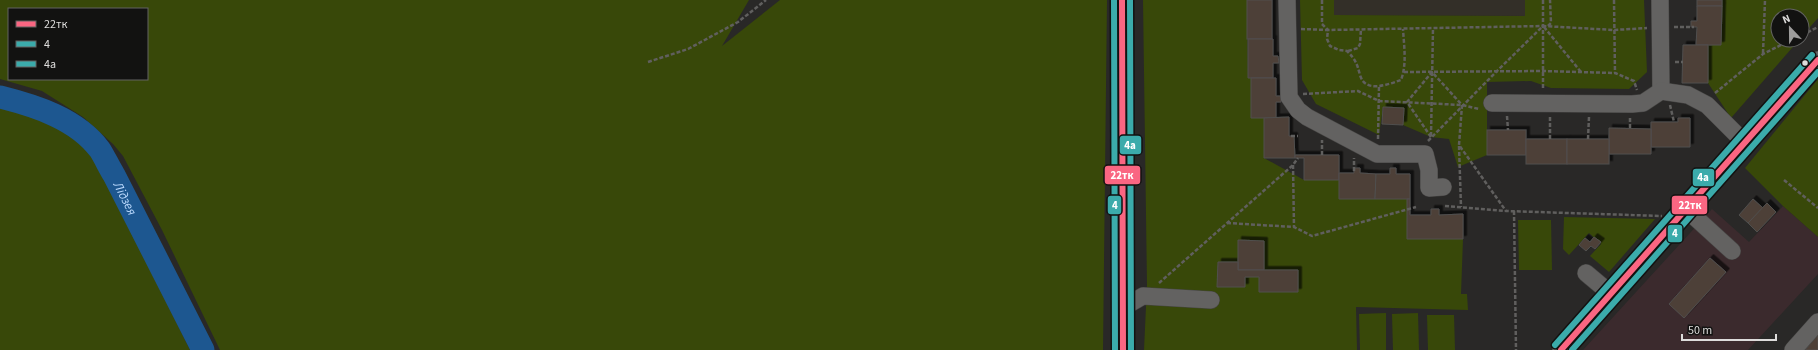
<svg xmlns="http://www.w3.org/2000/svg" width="1818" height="350" font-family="'Source Sans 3',sans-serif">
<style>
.industrial{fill:#3b2a2d}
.built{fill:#332f28}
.green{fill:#384809;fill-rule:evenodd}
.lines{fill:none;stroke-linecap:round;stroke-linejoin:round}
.river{stroke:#1d5790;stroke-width:23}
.building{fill:#4e3f37;stroke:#504f4e;filter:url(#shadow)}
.minor-casing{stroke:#464544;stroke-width:18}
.path{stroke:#605f5e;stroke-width:2.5;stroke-dasharray:4 2;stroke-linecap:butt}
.minor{stroke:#636261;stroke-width:17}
.bus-1-casing{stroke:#121211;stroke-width:9}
.bus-2-casing{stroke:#121211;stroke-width:9}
.bus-3-casing{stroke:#121211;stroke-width:9}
.bus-1{stroke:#fa6682;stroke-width:6}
.bus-2{stroke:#3babab;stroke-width:6}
.bus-3{stroke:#3babab;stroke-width:6}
.bus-dot{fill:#dddcdb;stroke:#121211;stroke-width:1.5}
.labels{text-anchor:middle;stroke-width:3;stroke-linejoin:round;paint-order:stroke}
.water-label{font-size:13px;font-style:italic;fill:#bad9fd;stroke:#121211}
.line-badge{stroke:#121211;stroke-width:1.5}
.badge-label{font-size:11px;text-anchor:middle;font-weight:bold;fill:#fff}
</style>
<defs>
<filter id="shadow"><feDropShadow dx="3.5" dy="-3.5" stdDeviation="0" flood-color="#0009"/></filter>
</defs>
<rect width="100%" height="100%" fill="#292827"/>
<path class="industrial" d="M1783,206L1818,237V274L1748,350H1583L1712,209L1749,242Z"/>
<path class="built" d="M1334,0H1525V16L1334,15Z"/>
<g class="green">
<path d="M0,0H749L722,46L780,0H1107L1103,350H220L162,230L123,156L113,144L83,117L42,91L0,79ZM9,9H147V79H9Z"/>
<path d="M1143,0H1247L1248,78H1251V117L1264,118V158L1304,180H1339V199H1407V239H1463L1461,294H1467L1468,310L1356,307L1357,350H1144L1147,285Z"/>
<path d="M1300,0H1334V15L1525,16V0H1644L1647,72L1629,89L1551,88L1531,81L1487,82V155L1458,167L1449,139L1431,137L1403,125L1404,108L1383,107L1379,135L1316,104L1302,80Z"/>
<path d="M1722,0H1818V18L1802,36V16H1778V40H1799L1731,118L1708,83V45H1721Z"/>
<path d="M1818,79V237L1783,206L1745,168Z"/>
<path d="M0,105L35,114L70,134L95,157L190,350H0Z"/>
<path d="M1564,217L1655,219L1609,272L1590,256L1601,244L1589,233L1569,255L1563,249Z"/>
<path d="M1518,220H1551L1552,270H1519Z"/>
<path d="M1386,313V350H1360L1359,314Z"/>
<path d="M1418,313L1419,350H1393L1392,314Z"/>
<path d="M1427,315H1454L1455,350H1428Z"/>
</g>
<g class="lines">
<path class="river" id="s1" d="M0,97C36,106 77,119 100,150C105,158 109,167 114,175L203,350"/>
</g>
<g class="building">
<rect x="1247" y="0" width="25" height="39"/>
<rect x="1697" y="0" width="25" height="6"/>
<path d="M1697,6H1722L1721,45H1696L1697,27H1691V21H1697Z"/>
<path d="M1248,39H1273V56H1278L1279,63H1273V78H1248Z"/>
<path d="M1683,45H1708V83H1682Z"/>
<path d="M1251,78H1276V96H1281V102H1276V118H1251Z"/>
<path d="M1383,107L1404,108L1403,125L1382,124Z"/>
<path d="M1289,117V136H1294L1295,158H1264V118Z"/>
<path d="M1678,118H1690V147H1651V122H1678Z"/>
<path d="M1609,128L1651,129V154H1609Z"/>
<rect x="1487" y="130" width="39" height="25"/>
<rect x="1526" y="139" width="41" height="25"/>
<rect x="1567" y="139" width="42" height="25"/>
<path d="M1295,155H1339V180H1304V158H1295Z"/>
<path d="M1354,168H1360V173L1376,174L1375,199H1339V173H1354Z"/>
<path d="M1390,168H1396V174H1410V199H1375L1376,174H1390Z"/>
<path d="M1407,199H1410V215H1431V209H1439V215L1463,214V239H1407Z"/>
<path d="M1753,199L1763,208L1748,223L1739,215Z"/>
<path d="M1767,203L1776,212L1757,232L1748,223Z"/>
<path d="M1594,237L1601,242L1595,249L1591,246L1586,251L1579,245L1585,238L1590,242Z"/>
<path d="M1238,240L1264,241V270H1238Z"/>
<path d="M1710,258L1726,272L1684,318L1669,304Z"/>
<path d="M1218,262H1238V270H1298V292H1259V277H1245V287H1217Z"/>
<path d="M1818,335V350H1805Z"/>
</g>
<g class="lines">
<g class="minor-casing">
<g id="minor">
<path d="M1122,0L1123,350"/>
<path d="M1287,0L1289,97L1298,110L1307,117L1377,154H1425L1429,170V188L1443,187"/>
<path d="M1660,0L1661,91"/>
<path d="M1492,103L1632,104L1643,103L1661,91L1688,95L1707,105L1745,143"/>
<path d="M1686,209L1732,251"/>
<path d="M1586,273L1611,294"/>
<path d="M1124,307L1143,296L1211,300"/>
<path d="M1561,350L1818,60"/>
<path d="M1793,350L1818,322"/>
</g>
</g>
<g class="path">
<path d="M1322,0V24L1328,30L1543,26"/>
<path d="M1543,0V89"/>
<path d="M1614,0L1615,73"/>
<path d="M1548,26L1551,23L1550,0"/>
<path d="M1544,27L1581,72"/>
<path d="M1674,27H1694"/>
<path d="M1301,29L1328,30L1327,39L1330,46L1339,50L1347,51C1356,60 1357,64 1360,75C1365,94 1389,84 1401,80C1407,64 1404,46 1403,29"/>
<path d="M1802,35L1818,27"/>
<path d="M1348,51L1358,48L1360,44L1361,29"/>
<path d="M1763,53L1765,0"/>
<path d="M648,62L688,49L738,22L766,0"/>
<path d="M1675,62H1683"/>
<path d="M1404,72L1543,71L1615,73L1634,81L1637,90"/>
<path d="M1715,93L1763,54L1791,40"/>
<path d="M1303,94L1358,91L1379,101L1462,105L1479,109"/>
<path d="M1670,105L1674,122"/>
<path d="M1507,116L1508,130"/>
<path d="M1630,128V118"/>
<path d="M1291,136H1298"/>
<path d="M1431,136L1433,28"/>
<path d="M1431,137L1407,102L1432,72L1462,105L1459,145L1506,211L1662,216"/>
<path d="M1378,139L1379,86"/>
<path d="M1550,139V117"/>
<path d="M1588,139L1589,117"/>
<path d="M1428,141L1496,72L1543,26L1614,30L1647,28"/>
<path d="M1459,146L1461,207"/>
<path d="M1322,155V140"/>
<path d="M1293,165L1294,227"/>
<path d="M1354,171V158"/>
<path d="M1784,180L1818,208"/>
<path d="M1445,206L1505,211"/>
<path d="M1514,211L1516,350"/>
<path d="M1227,223L1294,227L1312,236L1416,207"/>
<path d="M1159,283L1293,165L1298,158"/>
</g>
<use href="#minor" class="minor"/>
<g class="bus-1-casing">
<g id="bus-1">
<path d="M1122,0L1123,350"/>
<path d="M1561,350L1818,60"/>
</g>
</g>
<g class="bus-2-casing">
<g id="bus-2">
<path d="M1114,0L1115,350"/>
<path d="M1572,350L1818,72"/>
</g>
</g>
<g class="bus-3-casing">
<g id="bus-3">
<path d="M1130,0L1131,350"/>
<path d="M1555,345L1812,55"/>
</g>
</g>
<use href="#bus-1" class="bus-1"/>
<use href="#bus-2" class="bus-2"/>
<use href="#bus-3" class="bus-3"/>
</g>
<circle class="bus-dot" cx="1805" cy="63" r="3.5"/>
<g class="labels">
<g class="water-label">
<text dy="5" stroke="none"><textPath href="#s1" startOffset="170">Лідзея</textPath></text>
</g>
</g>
<g class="line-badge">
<rect x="1119" y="135" width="23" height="20" rx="4" fill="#3babab"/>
<rect x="1104" y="165" width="37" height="20" rx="4" fill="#fa6682"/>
<rect x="1692" y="168" width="23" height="19" rx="4" fill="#3babab"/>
<rect x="1107" y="195" width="15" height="20" rx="4" fill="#3babab"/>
<rect x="1671" y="195" width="37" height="20" rx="4" fill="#fa6682"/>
<rect x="1667" y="224" width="16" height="19" rx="4" fill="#3babab"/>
</g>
<g class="badge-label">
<text x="1130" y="149">4а</text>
<text x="1122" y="179">22тк</text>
<text x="1703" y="181">4а</text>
<text x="1115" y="209">4</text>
<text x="1690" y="209">22тк</text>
<text x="1675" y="237">4</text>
</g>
<rect x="8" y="8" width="140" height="72" fill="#121211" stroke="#636362"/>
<rect x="16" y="21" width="20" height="6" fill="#fa6682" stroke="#636362"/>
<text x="44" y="28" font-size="12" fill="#dddcdb">22тк</text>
<rect x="16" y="41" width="20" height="6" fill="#3babab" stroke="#636362"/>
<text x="44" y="48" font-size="12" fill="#dddcdb">4</text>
<rect x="16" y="61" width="20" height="6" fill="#3babab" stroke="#636362"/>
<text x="44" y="68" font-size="12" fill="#dddcdb">4а</text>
<g transform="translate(1790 28) rotate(338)"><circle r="19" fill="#121211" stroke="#636362"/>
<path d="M0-3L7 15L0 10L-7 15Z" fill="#9e9d9c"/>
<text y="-6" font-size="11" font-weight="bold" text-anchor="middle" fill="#dddcdb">N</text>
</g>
<path d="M1682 334v6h94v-6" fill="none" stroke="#dddcdb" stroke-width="2"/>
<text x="1688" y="334" font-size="12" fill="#dddcdb" stroke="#121211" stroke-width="3" paint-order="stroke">50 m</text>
</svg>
